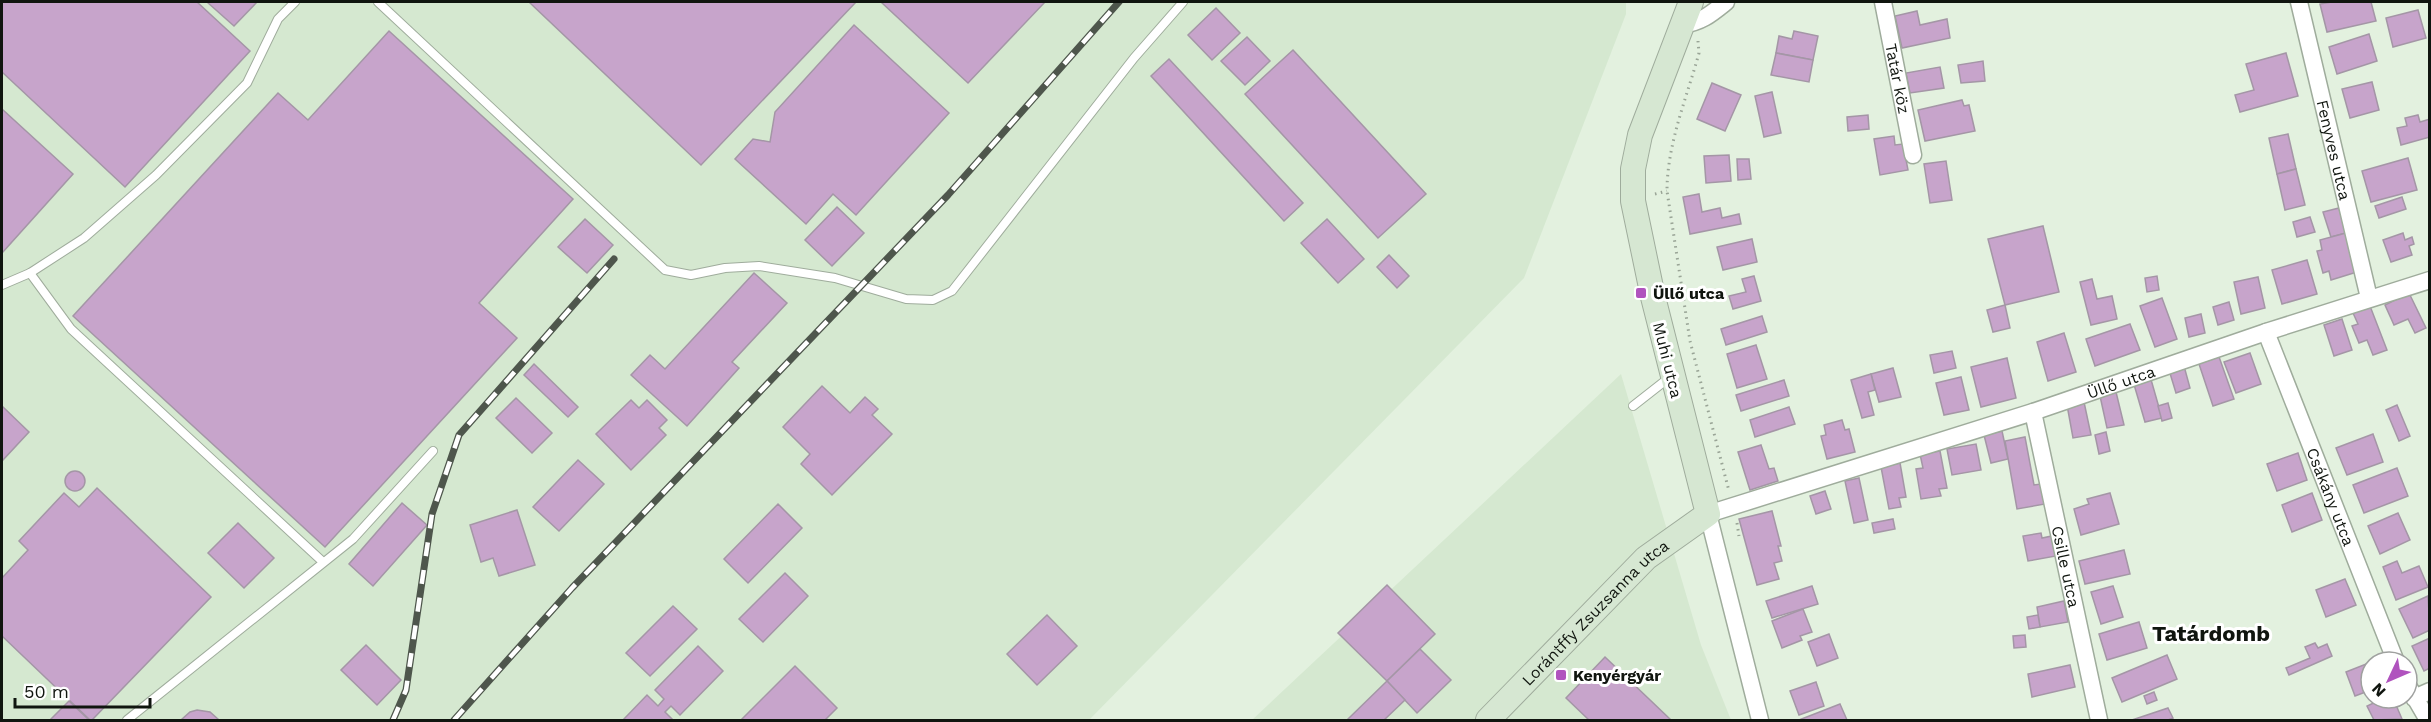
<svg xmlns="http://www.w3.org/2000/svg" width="2431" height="722" font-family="'Work Sans',sans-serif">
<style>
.built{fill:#d5e8d0}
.building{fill:#c7a4cb;stroke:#a496a6;stroke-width:1.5}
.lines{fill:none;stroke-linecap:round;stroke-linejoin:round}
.lane-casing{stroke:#9fac9c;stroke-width:10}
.street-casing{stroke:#9fac9c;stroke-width:19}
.secondary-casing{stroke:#9fac9c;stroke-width:26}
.path{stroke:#99a496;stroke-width:3;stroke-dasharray:1.5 4.5;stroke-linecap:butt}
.lane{stroke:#fff;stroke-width:8}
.street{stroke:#fff;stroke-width:16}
.secondary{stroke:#d6e7d2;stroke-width:24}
.rail-casing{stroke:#4e564c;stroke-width:7}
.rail{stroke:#fff;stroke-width:4.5;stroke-dasharray:14;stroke-linecap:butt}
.poi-dot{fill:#b053be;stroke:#fff;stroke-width:2}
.labels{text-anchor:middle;stroke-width:6;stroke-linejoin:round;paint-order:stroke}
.street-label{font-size:16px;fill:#10150f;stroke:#fff}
.poi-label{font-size:16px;font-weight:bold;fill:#10150f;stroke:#fff;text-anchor:start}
.district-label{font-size:22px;font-weight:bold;fill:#10150f;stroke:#fff}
</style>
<rect width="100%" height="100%" fill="#e3f1df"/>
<g class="built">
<path d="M2,2H1626V14L1524,278L1089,720H2Z"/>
<path d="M1621,374L1701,645L1731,720H1252Z"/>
</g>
<g class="building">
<path d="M2,2H197L250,51L125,187L2,72Z"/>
<path d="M207,2H257L234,26Z"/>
<path d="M529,2H856L701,165Z"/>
<path d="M881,2H1045L968,83Z"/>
<path d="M2332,2H2371L2376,21L2327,32L2320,4Z"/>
<path d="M1216,8L1240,33L1212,60L1188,35Z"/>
<path d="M2418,10L2426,38L2393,47L2386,18Z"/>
<path d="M1917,11L1920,25L1947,19L1950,38L1902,48L1895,16Z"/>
<path d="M854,25L949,113L856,215L833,194L806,224L735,159L753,139L770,142L775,112Z"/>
<path d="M389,31L573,199L479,303L517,338L325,547L73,316L278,93L308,120Z"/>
<path d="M1794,31L1818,36L1813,60L1776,53L1779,36L1792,39Z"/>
<path d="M2369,34L2377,61L2337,74L2329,47Z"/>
<path d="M1247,37L1270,61L1245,85L1221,61Z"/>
<path d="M1293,50L1426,194L1378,238L1245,94Z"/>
<path d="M1776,53L1813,60L1809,82L1771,75Z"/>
<path d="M2286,53L2298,96L2240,112L2235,95L2254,90L2246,64Z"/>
<path d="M1169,59L1303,203L1284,221L1151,76Z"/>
<path d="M1983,61L1985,81L1961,83L1958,65Z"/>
<path d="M1940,67L1944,88L1910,93L1906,73Z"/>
<path d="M2372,82L2379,110L2350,118L2342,89Z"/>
<path d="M1712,83L1741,95L1725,131L1697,119Z"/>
<path d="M1772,92L1781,133L1764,137L1755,96Z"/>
<path d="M1962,100L1964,106L1969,105L1975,131L1925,141L1918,110Z"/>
<path d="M2,109L73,174L2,253Z"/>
<path d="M1868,115L1869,129L1848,131L1847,117Z"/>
<path d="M2418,115L2420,122L2430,119V137L2401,145L2397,128L2407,126L2405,118Z"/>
<path d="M2288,134L2296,169L2277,174L2269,138Z"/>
<path d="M1894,136L1895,145L1903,144L1908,170L1880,175L1874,139Z"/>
<path d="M1729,155L1731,181L1706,183L1704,156Z"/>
<path d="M2408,158L2417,190L2371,202L2362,171Z"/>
<path d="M1737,159H1749L1751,179L1738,180Z"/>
<path d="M1946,161L1952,200L1930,203L1924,164Z"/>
<path d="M2296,169L2305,205L2285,210L2277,174Z"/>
<path d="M1699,194L1702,212L1720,208L1722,218L1739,214L1741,224L1690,234L1683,197Z"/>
<path d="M2402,197L2406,209L2379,218L2375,206Z"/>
<path d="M837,207L864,233L832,266L805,240Z"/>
<path d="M2339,208L2346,233L2331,237L2323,212Z"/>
<path d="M2310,217L2315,232L2297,237L2293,222Z"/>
<path d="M585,219L613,245L587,273L558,247Z"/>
<path d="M1327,219L1364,259L1338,283L1301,243Z"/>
<path d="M2043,226L2059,292L2005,305L1988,239Z"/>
<path d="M2346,233L2357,272L2331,280L2329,271L2323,273L2317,251L2322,250L2320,240Z"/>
<path d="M2403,233L2405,240L2412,237L2414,244L2409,246L2412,255L2391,262L2383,240Z"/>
<path d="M1752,239L1757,262L1723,270L1717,247Z"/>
<path d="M1389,255L1409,276L1397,288L1377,267Z"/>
<path d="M2307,260L2317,294L2282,304L2272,270Z"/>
<path d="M754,273L787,303L732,362L739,368L687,426L631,375L650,355L665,369Z"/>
<path d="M1754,276L1761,301L1733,309L1729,296L1746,292L1742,279Z"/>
<path d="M2157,276L2159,290L2147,292L2145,278Z"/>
<path d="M2258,277L2265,308L2241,314L2234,282Z"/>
<path d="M2092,279L2097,299L2112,296L2117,319L2091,325L2080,282Z"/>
<path d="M2409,293L2426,328L2415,333L2408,319L2394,325L2385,305Z"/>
<path d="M2162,298L2177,339L2155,347L2140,306Z"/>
<path d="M2229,302L2234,320L2218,325L2213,307Z"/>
<path d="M2005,305L2010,328L1993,332L1987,310Z"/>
<path d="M2370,306L2387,350L2373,355L2367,340L2359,343L2352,326L2358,324L2353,313Z"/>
<path d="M2201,314L2205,333L2189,337L2185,318Z"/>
<path d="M1762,316L1767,332L1726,345L1721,329Z"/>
<path d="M2342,319L2352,350L2334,356L2324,325Z"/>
<path d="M2130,324L2140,350L2095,366L2086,339Z"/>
<path d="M2064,333L2076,372L2048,381L2037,342Z"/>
<path d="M1756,345L1767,379L1737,388L1727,354Z"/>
<path d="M1952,351L1956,368L1934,373L1930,355Z"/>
<path d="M2250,353L2261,384L2236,393L2224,362Z"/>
<path d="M2218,354L2234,399L2213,406L2198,361Z"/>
<path d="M2007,358L2016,398L1981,407L1971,367Z"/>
<path d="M534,364L578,407L568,417L524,375Z"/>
<path d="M2184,366L2190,388L2176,393L2169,370Z"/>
<path d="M1893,368L1901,397L1879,402L1871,374Z"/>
<path d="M1871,374L1875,390L1868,392L1874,415L1862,418L1851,380Z"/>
<path d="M2150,376L2162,418L2145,422L2133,381Z"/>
<path d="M1961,377L1969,410L1944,415L1936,383Z"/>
<path d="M1784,380L1789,396L1741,411L1736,395Z"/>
<path d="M822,386L850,413L865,397L878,409L872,415L892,434L832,495L801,464L810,454L783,427Z"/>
<path d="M2116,392L2124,425L2107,428L2100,396Z"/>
<path d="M516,398L552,433L532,453L496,418Z"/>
<path d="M631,400L639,408L647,400L667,420L659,428L666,435L631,470L596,434Z"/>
<path d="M2084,402L2091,435L2073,438L2067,405Z"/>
<path d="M2168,403L2172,418L2162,421L2158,406Z"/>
<path d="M2397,405L2410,436L2399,441L2386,410Z"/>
<path d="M2,406L29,432L2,461Z"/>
<path d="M1789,407L1795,424L1755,437L1750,420Z"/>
<path d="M1842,420L1845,430L1849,429L1855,452L1827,459L1821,436L1826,435L1824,425Z"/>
<path d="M2002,431L2008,459L1991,463L1984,435Z"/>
<path d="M2106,432L2110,451L2099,454L2095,435Z"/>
<path d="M2373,434L2383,462L2347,475L2336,448Z"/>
<path d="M2025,437L2034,485L2041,484L2045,504L2017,509L2005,441Z"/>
<path d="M1976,444L1981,470L1952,475L1947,449Z"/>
<path d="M1761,445L1769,469L1774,468L1778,481L1750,490L1738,452Z"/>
<path d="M1940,451L1947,488L1939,489L1941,496L1921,499L1916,469L1923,468L1920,454Z"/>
<path d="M2298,453L2307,480L2277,491L2267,464Z"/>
<path d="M578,460L604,484L559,531L533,507Z"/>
<path d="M1900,463L1906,497L1899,498L1901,507L1889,509L1881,467Z"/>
<path d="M2397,468L2408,496L2364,513L2353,485Z"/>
<circle cx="75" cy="481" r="10"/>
<path d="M1859,478L1868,520L1854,523L1845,481Z"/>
<path d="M97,488L211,597L92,720H90L2,636V578L28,550L19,541L64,493L79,507Z"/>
<path d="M1825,491L1831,509L1816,514L1810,496Z"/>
<path d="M2110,493L2119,524L2081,535L2074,509L2089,504L2087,499Z"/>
<path d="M2312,493L2322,520L2292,532L2282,505Z"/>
<path d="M402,503L427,525L373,586L349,564Z"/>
<path d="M778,504L802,528L748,583L724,559Z"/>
<path d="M517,510L535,565L499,576L493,558L481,562L470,525Z"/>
<path d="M1772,511L1781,546H1778L1782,561L1774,563L1779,579L1757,585L1739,519Z"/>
<path d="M2398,513L2410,540L2380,554L2368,526Z"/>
<path d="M1893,519L1895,529L1874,533L1872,523Z"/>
<path d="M238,523L274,558L244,588L208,553Z"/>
<path d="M2041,533L2042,538L2052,536L2056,556L2028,561L2023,536Z"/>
<path d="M2124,550L2130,574L2085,584L2079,561Z"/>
<path d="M2397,561L2402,573L2419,566L2428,587L2396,600L2383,567Z"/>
<path d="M785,573L808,596L763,642L739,619Z"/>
<path d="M2345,579L2356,605L2326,617L2316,590Z"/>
<path d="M1387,585L1435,634L1387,681L1338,633Z"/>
<path d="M1812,586L1818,604L1772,618L1766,601Z"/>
<path d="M2113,586L2123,617L2101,624L2091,592Z"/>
<path d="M2428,596L2430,630L2413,638L2399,609Z"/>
<path d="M2064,601L2068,622L2040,627L2037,607Z"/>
<path d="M673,606L697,629L650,676L626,653Z"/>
<path d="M1803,609L1812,632L1800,636L1802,640L1782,648L1772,621Z"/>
<path d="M1047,615L1077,646L1037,685L1007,654Z"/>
<path d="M2038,615L2040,627L2029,629L2027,617Z"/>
<path d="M2139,622L2147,648L2107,660L2099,634Z"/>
<path d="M1829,634L1838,658L1817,666L1808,642Z"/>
<path d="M2025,635L2026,647L2014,648L2013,636Z"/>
<path d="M2430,638V668L2424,671L2412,646Z"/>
<path d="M2315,643L2318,648L2327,644L2332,656L2289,675L2286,668L2310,658L2305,647Z"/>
<path d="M366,645L401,680L377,705L341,670Z"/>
<path d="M698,646L723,671L680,715L671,706L665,712L673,720H623L647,695L658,706L664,699L655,690Z"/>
<path d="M1420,649L1451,680L1417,713L1387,681Z"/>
<path d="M2167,655L2177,679L2122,702L2112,678Z"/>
<path d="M1605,657L1671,720H1589L1566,698Z"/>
<path d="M2371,662V690L2355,696L2346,672Z"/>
<path d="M2070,665L2075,687L2032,697L2028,674Z"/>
<path d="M795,666L837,708L825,720H741Z"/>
<path d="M1387,681L1405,700L1384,720H1347Z"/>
<path d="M1816,682L1824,706L1799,715L1790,691Z"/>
<path d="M2154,692L2157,700L2147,704L2144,696Z"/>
<path d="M2384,698H2393L2402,719L2374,720L2367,706Z"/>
<path d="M69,701L89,720H50Z"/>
<path d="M1840,704L1847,720H1799Z"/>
<path d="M2168,708L2173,718L2168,720H2132Z"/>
<path d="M197,710L210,712L219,720H181L190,712Z"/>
</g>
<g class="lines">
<g class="lane-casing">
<g id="lane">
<path d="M378,2L665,270L691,275L725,268L759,266L835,278L906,299L933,300L952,291L1134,58L1183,2"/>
<path d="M30,273L71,329L323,562"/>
<path d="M2,285L30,273L84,238L156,175L247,83L278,19L295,2"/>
<path d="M1633,406L1670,377"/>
<path d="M127,720L353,539L433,451"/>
</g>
</g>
<g class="street-casing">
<g id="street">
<path id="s1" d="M1883,2L1913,155"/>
<path id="s2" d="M2299,2L2369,298"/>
<path d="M1682,25C1702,22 1711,14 1726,2"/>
<path id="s3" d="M2266,332L2396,662"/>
<path id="s4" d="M2033,412L2099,720"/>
<path d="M2407,684L2428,720"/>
<path d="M2414,698L2430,691"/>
<path id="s5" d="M1760,720L1708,514L2033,412L2266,332L2430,280"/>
</g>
</g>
<g class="secondary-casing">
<g id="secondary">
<path id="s6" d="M1488,720L1646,558L1708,514L1653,297L1633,201V169L1640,135L1691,2"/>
</g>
</g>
<g class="path">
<path d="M1698,41L1699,53C1687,97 1667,144 1667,191L1690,341L1729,491"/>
<path d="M1655,194L1667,191"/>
<path d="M1737,523L1739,536"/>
</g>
<use href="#lane" class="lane"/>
<use href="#street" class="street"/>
<use href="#secondary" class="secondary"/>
<g class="rail-casing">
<g id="rail">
<path d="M393,720L406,690L432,514L459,435L614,259"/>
<path d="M454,720L572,588L948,195L1119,2"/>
</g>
</g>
<use href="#rail" class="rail"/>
</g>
<g class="poi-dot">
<rect x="1635" y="287" width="12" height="12" rx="3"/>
<rect x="1555" y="669" width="12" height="12" rx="3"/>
</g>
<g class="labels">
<g class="street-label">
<text dy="6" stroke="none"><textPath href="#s1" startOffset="78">Tatár köz</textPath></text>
<text dy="6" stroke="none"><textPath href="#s2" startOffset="152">Fenyves utca</textPath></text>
<text transform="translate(1668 360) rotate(76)" y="6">Muhi utca</text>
<text dy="6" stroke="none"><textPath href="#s5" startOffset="646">Üllő utca</textPath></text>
<text dy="6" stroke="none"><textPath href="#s3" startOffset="177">Csákány utca</textPath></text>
<text dy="6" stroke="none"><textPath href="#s4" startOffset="158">Csille utca</textPath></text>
<text dy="6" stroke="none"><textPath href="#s6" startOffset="152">Lorántffy Zsuzsanna utca</textPath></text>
</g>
<g class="poi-label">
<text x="1653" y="299">Üllő utca</text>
<text x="1573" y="681">Kenyérgyár</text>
</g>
<g class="district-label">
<text x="2211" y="641">Tatárdomb</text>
</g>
</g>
<rect width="2431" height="722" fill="none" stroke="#10150f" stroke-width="6"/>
<g transform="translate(2389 680) rotate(226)"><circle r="28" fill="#ffffff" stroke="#9fa19f" stroke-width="1.5"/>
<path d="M0-4.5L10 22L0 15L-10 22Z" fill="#b053be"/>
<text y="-9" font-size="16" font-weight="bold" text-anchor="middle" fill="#10150f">N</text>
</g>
<path d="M15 698v9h135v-9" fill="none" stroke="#10150f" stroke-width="3"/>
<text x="24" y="698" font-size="18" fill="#10150f" stroke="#ffffff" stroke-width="4.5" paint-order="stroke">50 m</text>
</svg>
